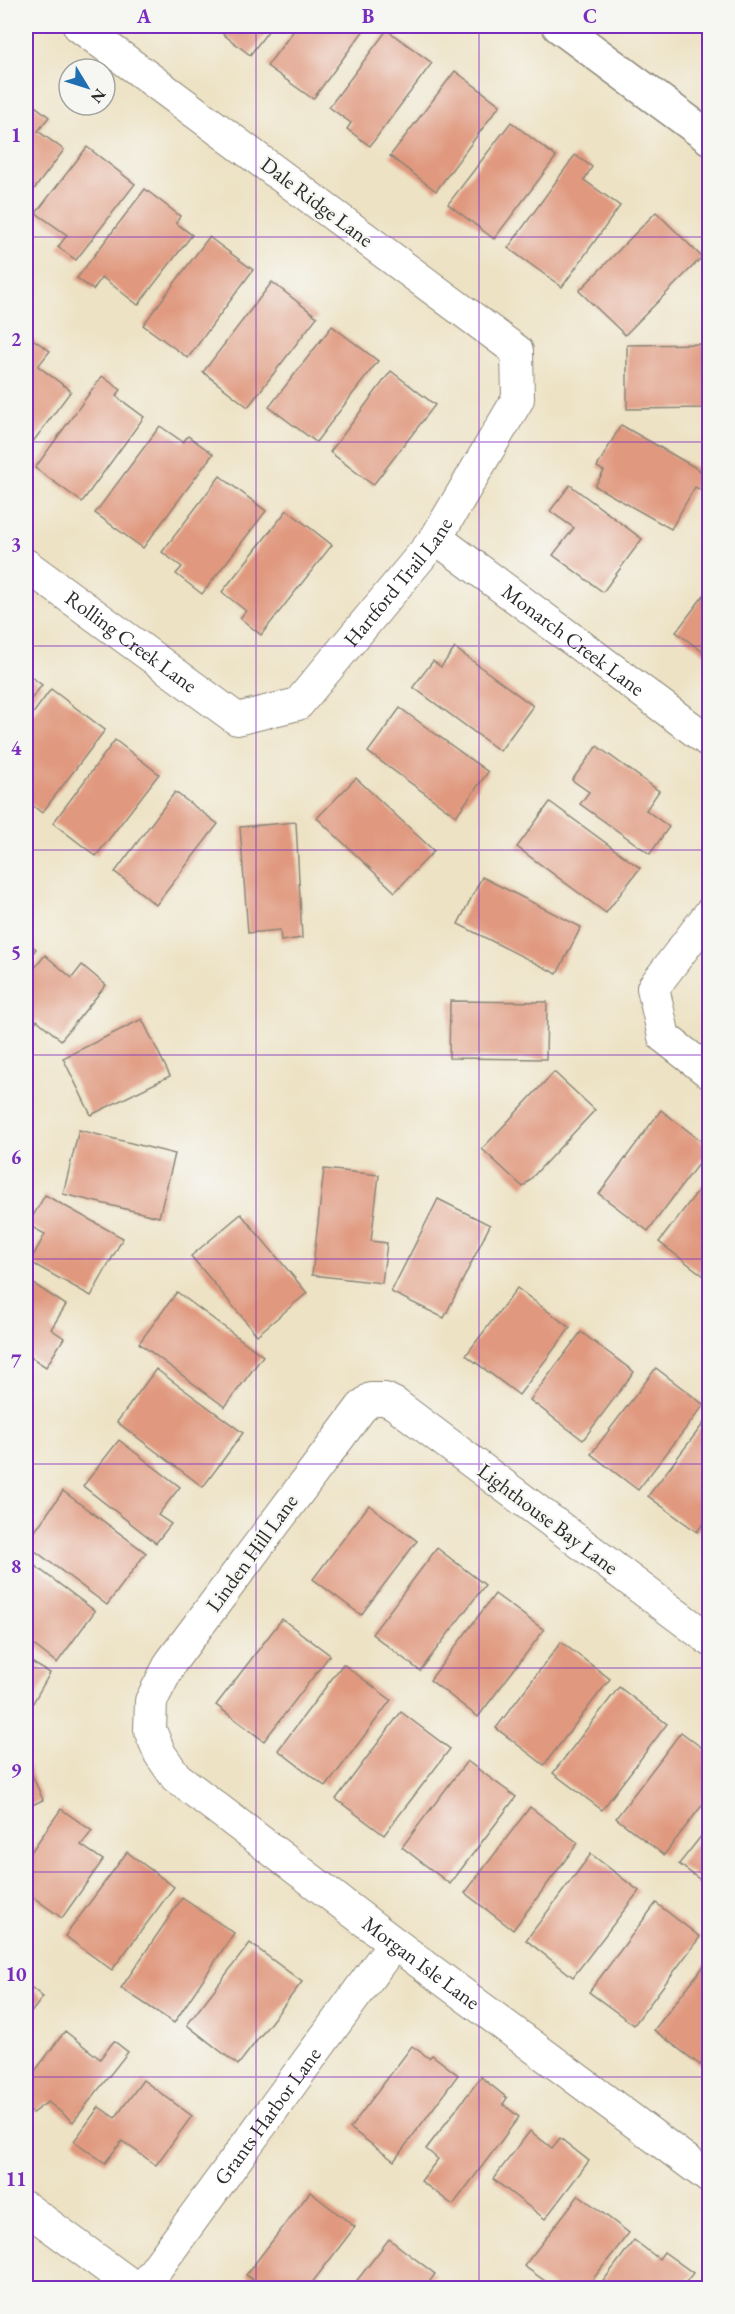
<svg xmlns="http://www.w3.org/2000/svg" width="735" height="2314" font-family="'EB Garamond',serif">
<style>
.building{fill:#e0987e}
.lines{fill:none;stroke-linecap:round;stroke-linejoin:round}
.minor-casing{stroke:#8c8678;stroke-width:34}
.tertiary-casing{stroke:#8c8678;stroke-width:36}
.minor{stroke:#fff;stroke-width:32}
.tertiary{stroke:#fff;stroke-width:33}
.grid{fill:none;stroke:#7b2cbf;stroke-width:1.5;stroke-opacity:0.55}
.labels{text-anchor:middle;stroke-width:4.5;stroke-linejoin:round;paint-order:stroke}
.street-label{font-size:21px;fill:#2b2b2b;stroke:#f6f6f2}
.neatline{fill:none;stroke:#7b2cbf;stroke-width:2}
.grid-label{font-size:20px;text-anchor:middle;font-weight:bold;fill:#7b2cbf}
</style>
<rect width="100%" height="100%" fill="#f6f6f2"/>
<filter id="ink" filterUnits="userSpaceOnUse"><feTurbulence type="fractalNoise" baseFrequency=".0167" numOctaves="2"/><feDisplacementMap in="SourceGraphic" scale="12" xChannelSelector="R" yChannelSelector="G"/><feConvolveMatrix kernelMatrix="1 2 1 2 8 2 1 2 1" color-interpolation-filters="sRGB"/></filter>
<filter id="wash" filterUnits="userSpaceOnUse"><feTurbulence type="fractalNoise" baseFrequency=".008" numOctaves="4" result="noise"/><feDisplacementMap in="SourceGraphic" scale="24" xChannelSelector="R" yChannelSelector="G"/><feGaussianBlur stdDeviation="1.35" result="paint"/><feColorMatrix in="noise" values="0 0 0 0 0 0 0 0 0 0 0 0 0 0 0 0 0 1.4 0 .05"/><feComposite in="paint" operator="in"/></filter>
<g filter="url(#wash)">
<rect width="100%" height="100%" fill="#ede2c4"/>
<g id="blocks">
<g class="building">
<path d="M229,26H272L250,55L223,34Z"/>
<path d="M297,26H367L313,99L267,66Z"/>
<path d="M387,30L432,63L370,146L347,129L351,123L329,107Z"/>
<path d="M455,71L500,105L436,191L390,156Z"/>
<path d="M26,99L49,117L38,131L64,150L26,200Z"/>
<path d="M511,122L556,157L494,239L448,204Z"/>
<path d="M87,147L135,184L76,260L58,247L67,235L36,213Z"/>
<path d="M575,155L592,167L584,180L620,206L562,287L508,248Z"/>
<path d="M145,189L180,216L176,223L192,235L138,305L102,277L93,290L77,278Z"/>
<path d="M656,212L702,257L625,335L579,291Z"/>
<path d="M209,237L253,270L188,358L143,325Z"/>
<path d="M272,282L317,317L248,407L203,372Z"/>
<path d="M332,326L378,361L316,442L269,407Z"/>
<path d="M31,338L50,351L38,366L71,391L26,451V345Z"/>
<path d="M710,344V408L627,409V345Z"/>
<path d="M391,371L435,405L373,485L330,452Z"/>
<path d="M102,376L121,390L116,396L144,417L82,502L35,468Z"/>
<path d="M621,425L710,476V495L695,487L671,529L595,486L604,471L597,467Z"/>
<path d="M160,426L183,442L188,436L213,454L143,548L95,513Z"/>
<path d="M220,476L266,511L202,594L176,574L182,567L162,552Z"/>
<path d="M570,485L642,539L603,592L553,555L574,528L550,511Z"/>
<path d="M287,510L332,545L261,635L240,618L246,611L222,592Z"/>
<path d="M710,587V657L676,632Z"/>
<path d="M455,648L533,706L500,751L413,687L433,661L441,667Z"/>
<path d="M26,673L42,685L26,706Z"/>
<path d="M51,689L105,730L42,813L26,800V723Z"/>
<path d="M400,708L488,772L456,816L368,752Z"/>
<path d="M115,740L159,774L96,856L53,823Z"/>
<path d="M597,746L659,791L646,810L669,827L650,854L580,804L589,792L572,780Z"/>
<path d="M356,778L434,851L395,892L317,818Z"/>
<path d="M175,792L218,824L156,905L115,872Z"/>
<path d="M550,802L640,868L606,913L517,847Z"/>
<path d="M296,822L302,938L281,941L280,930L248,933L240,827Z"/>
<path d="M482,877L581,927L557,974L458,924Z"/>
<path d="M26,941L36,949L26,963Z"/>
<path d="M45,955L72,978L82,965L106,985L61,1040L37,1020L27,1032L26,1031V979Z"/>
<path d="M450,1001L547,1002L546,1059L449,1058Z"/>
<path d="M142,1019L170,1076L91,1115L63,1058Z"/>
<path d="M554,1072L595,1110L523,1187L482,1149Z"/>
<path d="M661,1110L710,1148L648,1231L599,1194Z"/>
<path d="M79,1130L175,1154L159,1217L63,1194Z"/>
<path d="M324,1169L379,1175L371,1241L387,1243L382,1283L312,1275Z"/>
<path d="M710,1175V1268L704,1276L659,1242Z"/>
<path d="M45,1195L123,1238L91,1296L30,1262L45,1234L28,1225Z"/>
<path d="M438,1199L490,1225L444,1318L391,1292Z"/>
<path d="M241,1214L307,1293L257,1335L191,1256Z"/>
<path d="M26,1279L66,1305L51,1329L64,1338L46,1367L26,1354Z"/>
<path d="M517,1288L570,1328L519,1395L466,1355Z"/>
<path d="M177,1292L263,1356L225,1407L139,1343Z"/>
<path d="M581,1332L634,1372L583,1440L530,1400Z"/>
<path d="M656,1368L704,1405L638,1490L591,1454Z"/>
<path d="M156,1369L243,1433L203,1487L117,1422Z"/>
<path d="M710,1415V1515L697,1532L648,1496Z"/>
<path d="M119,1440L180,1487L158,1515L171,1524L156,1543L83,1486Z"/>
<path d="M63,1491L146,1553L107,1605L26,1544Z"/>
<path d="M369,1505L417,1541L361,1615L313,1579Z"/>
<path d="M437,1548L485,1585L420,1671L372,1634Z"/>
<path d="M26,1559L95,1611L57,1663L26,1639Z"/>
<path d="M495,1594L544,1630L478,1717L430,1680Z"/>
<path d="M282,1619L330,1655L264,1741L216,1705Z"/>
<path d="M561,1642L610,1679L544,1765L496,1728Z"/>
<path d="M26,1659L50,1673L26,1715Z"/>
<path d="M343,1664L391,1700L326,1787L278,1750Z"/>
<path d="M619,1687L667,1724L602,1810L553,1773Z"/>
<path d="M401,1712L450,1749L384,1835L336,1799Z"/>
<path d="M681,1732L710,1754V1795L664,1855L616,1818Z"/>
<path d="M26,1761L43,1800L26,1808Z"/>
<path d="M467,1761L516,1797L450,1884L402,1847Z"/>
<path d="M530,1807L578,1843L513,1930L465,1893Z"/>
<path d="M61,1809L92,1831L81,1845L103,1860L62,1918L26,1892V1859Z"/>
<path d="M710,1825V1887L679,1864Z"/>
<path d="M127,1852L174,1887L112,1970L65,1936Z"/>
<path d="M591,1854L639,1891L573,1977L526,1940Z"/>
<path d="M182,1898L234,1933L174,2023L121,1988Z"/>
<path d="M656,1903L700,1937L634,2025L589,1992Z"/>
<path d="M250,1943L302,1982L238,2065L187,2025Z"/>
<path d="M710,1958V2053L700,2065L654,2030Z"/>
<path d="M26,1983L43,1997L26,2019Z"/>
<path d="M65,2031L100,2059L114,2041L128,2052L73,2122L48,2102L32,2113L26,2108V2063L35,2071Z"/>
<path d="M412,2046L429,2058L432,2055L458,2075L394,2161L350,2128Z"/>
<path d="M481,2077L507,2098L503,2104L519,2117L453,2205L421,2181L438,2159L426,2149Z"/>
<path d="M143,2080L192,2116L156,2165L122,2141L105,2163L74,2141L99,2107L115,2118Z"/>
<path d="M530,2131L552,2148L560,2138L589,2161L545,2219L493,2179Z"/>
<path d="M310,2192L355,2227L308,2288H264L246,2275Z"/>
<path d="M579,2195L629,2233L586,2288H555L524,2266Z"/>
<path d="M389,2239L435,2274L425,2288H351Z"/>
<path d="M634,2240L659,2259L664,2252L693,2273L681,2288H598Z"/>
</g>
</g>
</g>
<g filter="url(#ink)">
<use href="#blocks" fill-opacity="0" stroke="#8c8678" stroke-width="1.5"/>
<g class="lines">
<g class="minor-casing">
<g id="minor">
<path id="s1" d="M436,538L710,742"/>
<path id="s2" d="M26,565L237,719L298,704L436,538L518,399L517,351L79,26"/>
<path d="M710,913L653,988L664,1037L710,1073"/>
<path id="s3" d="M710,1640L395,1404L385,1399H371L361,1408L171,1662L151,1701L150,1730L160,1754L176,1777L394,1943L710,2178"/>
<path d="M26,2208L135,2288"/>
<path id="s4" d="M142,2288L394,1943"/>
</g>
</g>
<g class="tertiary-casing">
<path id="tertiary" d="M559,26L710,138"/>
</g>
<use href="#minor" class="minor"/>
<use href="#tertiary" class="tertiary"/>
</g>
</g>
<path class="grid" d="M256,26V2288M479,26V2288M26,237H710M26,442H710M26,646H710M26,850H710M26,1055H710M26,1259H710M26,1464H710M26,1668H710M26,1872H710M26,2077H710"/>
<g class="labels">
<g class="street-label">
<text transform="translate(317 202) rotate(37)" y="7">Dale Ridge Lane</text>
<text dy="7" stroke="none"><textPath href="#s2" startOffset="482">Hartford Trail Lane</textPath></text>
<text dy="7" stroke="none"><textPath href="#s1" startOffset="171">Monarch Creek Lane</textPath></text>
<text dy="7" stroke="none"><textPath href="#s2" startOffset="130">Rolling Creek Lane</textPath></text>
<text transform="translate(548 1519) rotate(37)" y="7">Lighthouse Bay Lane</text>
<text transform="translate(252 1553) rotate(-54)" y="7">Linden Hill Lane</text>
<text dy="7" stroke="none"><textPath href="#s3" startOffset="1184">Morgan Isle Lane</textPath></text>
<text dy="7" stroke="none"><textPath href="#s4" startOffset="213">Grants Harbor Lane</textPath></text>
</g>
</g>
<rect width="735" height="2314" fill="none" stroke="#f6f6f2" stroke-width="66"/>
<g transform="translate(87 87) rotate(128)"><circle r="28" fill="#f6f6f2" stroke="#a5a5a2" stroke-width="1.5"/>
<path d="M0-4.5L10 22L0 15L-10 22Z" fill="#1f6fb2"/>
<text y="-9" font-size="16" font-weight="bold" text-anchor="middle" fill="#2b2b2b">N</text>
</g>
<rect x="33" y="33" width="669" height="2248" class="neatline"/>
<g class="grid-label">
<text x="144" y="23">A</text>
<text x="368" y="23">B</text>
<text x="590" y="23">C</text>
<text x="16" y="142">1</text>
<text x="16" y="346">2</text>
<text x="16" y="551">3</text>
<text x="16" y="755">4</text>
<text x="16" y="959">5</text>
<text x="16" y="1164">6</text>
<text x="16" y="1368">7</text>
<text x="16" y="1573">8</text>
<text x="16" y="1777">9</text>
<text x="16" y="1981">10</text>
<text x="16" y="2186">11</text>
</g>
</svg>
